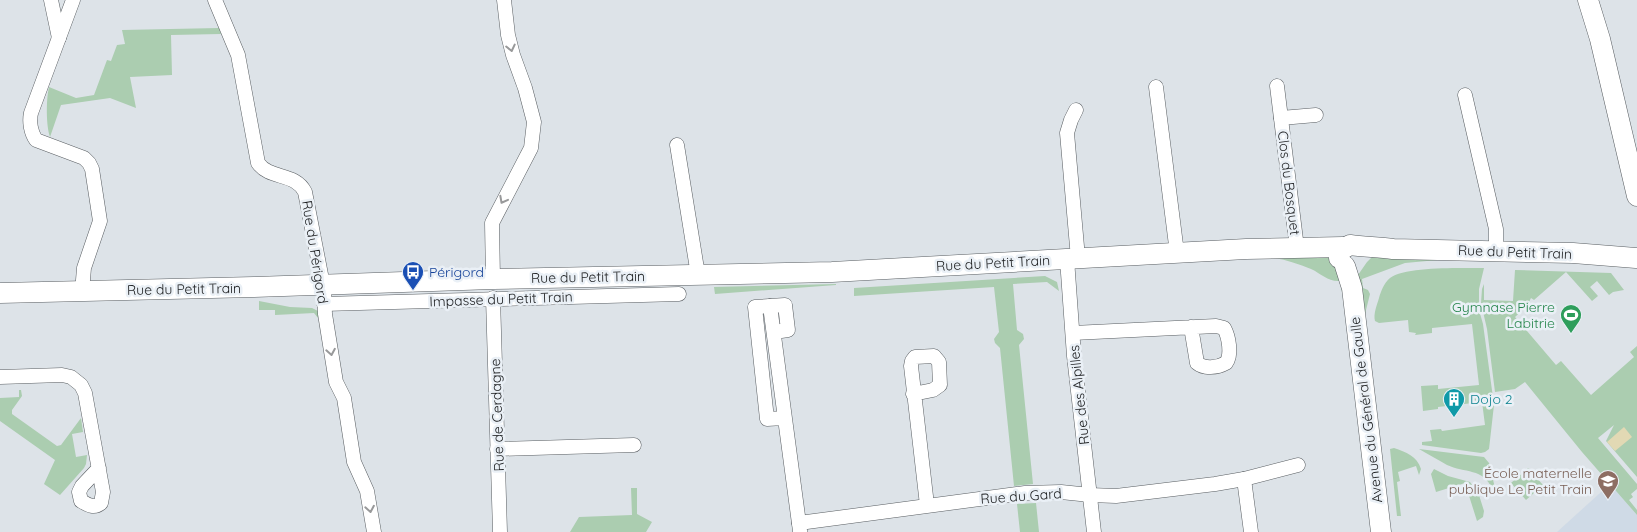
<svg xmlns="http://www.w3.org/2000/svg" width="1637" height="532" font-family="Quicksand,sans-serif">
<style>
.built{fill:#cfdae6}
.green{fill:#abcdb0}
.sand{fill:#e2d9b4}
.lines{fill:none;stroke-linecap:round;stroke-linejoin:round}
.street-casing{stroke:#595e62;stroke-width:15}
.secondary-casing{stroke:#595e62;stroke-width:21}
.street{stroke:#fff;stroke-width:14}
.secondary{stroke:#fff;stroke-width:20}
.oneway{stroke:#98999a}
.labels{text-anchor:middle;stroke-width:5;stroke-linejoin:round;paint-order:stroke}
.street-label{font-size:14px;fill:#1b1d1f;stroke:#eaf0f6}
.transit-label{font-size:14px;fill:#164399;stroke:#eaf0f6;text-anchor:start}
.leisure-label{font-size:14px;fill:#27864d;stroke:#eaf0f6;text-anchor:end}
.culture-label{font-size:14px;fill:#0d838f;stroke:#eaf0f6;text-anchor:start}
.education-label{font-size:14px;fill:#785e54;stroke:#eaf0f6;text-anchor:end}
</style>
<rect width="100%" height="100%" fill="#dde3e8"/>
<path class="built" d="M1610,484L1637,515V532H1557Z"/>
<g class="green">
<path d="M219,28L221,34L171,35L172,75L130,77L136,108L110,98L61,105L50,137C46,125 46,100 49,87L76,98L94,95L107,60L111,61L117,45L125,44L122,30Z"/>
<path d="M1327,257C1339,263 1341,281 1344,293L1342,292L1340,281C1328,282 1322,274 1311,269C1299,264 1287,260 1274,258Z"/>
<path d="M1372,257L1449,259L1405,263L1362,279L1363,288L1368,290L1370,294L1364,318L1358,275L1367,262Z"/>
<path d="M1484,268L1479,289V310L1483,324L1494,405L1489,449L1485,452L1481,453L1422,445V442L1432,441L1430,430L1441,429L1442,431L1485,425L1482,402L1438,407V409L1423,411L1421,386L1438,385V389L1479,385L1472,324L1432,328V333L1415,335L1416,333L1409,332L1408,320L1379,323L1375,321C1373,314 1377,305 1379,298C1381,291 1384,283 1390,278C1405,266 1463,268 1484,268Z"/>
<path d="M1515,270L1611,273L1624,290L1613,292L1609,295L1597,281L1590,287L1598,296L1592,301L1566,272L1534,300L1531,298L1527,306L1515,317L1556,365L1561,361L1591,395L1634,357L1630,352L1637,346V477L1606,441L1614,425L1598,438L1637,484V489L1631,494L1633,497L1629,500L1637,510V515L1582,452L1525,382L1515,389L1495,392L1487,329L1481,303L1482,289L1484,284V300L1513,301Z"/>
<path d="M1045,276L1057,282L1059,291L1047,282L1013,284L1017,330L1023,334L1024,339L1019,345L1033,484L1014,486L1000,348L995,343L994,339L999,332L994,287L854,296V288Z"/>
<path d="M836,284V285L715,294L714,287Z"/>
<path d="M259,301L290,307L312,308L318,311V318L314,313L275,315V310H259Z"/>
<path d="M19,390H21L22,396L12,410V414L57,446L61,445L81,418L83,432L72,434L76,457L87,455L86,464L84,468L60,495L44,484L55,460L0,421V398L19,397Z"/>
<path d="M1394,448C1406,452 1417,456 1421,469L1419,475L1416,466L1398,472L1400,481L1397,482L1401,516H1397L1390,449Z"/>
<path d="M1419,449L1484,457L1489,463L1495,488L1492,489C1484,468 1464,473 1447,465C1438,460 1428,454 1419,449Z"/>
<path d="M1528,468L1543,485L1526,500L1511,483Z"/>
<path d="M1434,469L1448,476L1470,482L1479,495L1484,511L1483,517L1477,521L1465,483L1436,492L1431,474Z"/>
<path d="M631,488H637V514L652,522L646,532H570L579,517L632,515Z"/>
<path d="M1036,503L1039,532H1020L1017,504Z"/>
</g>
<path class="sand" d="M1624,427L1632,437L1615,451L1607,442Z"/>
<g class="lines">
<g class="street-casing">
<g id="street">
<path d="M51,0L59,38"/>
<path d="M73,0L31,113C29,122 31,133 36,140L84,158L89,163L92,169L100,221L84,268L82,292"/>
<path d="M215,0L238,55L258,163C270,180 295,172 305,192L324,290L325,314L336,382L344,398L354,462L367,491L374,532"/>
<path d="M1277,86L1297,248"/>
<path d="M1156,87L1177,253"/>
<path d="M1465,95L1496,229V251"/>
<path d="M1076,110L1071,120L1067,133L1078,258"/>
<path d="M1281,118L1316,115"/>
<path d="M677,145L698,275"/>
<path d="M1067,259L1074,356L1094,532"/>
<path d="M493,279L492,223L531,148L534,122L525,88L513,55L508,35L504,0"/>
<path d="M493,298L500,532"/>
<path d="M324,304L679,294"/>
<path d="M770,306L785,305L788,330L774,332"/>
<path d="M1073,333L1216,326L1224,328C1229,337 1232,355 1226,363C1217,368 1204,369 1197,363L1191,327"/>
<path d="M0,377L62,375L71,377L81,385L85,393L103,492L101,503C94,509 88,505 81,501L79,492L82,486L99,468"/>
<path d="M913,394L933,390L940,385L939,362L934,356L915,357L912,361L911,366L927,505"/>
<path d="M784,418L767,419L755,307L770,306L800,531"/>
<path d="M497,449L634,445"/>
<path d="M1244,479L1298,465"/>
<path d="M799,523L1025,493L1061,492L1090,495L1116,496L1215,484L1244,479L1251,532"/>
</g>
</g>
<g class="secondary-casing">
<g id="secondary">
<path d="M1588,0L1600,39L1637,196"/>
<path d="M1339,258L1341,250L1350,245C1364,247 1379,247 1393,249L1573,253L1636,258"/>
<path d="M1345,266L1352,288L1381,532"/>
<path d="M0,293L254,287L493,279L832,272L1246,249L1343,247"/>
</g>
</g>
<use href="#street" class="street"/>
<use href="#secondary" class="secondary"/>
</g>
<defs><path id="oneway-chevron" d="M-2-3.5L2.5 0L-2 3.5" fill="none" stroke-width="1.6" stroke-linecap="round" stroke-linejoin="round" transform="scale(1.25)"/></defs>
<g class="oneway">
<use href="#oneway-chevron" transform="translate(511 48) rotate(77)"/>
<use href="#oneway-chevron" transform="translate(503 200) rotate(118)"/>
<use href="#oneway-chevron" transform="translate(331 352) rotate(80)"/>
<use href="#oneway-chevron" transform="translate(370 509) rotate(80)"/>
</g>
<defs>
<g id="bus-pin" transform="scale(1.125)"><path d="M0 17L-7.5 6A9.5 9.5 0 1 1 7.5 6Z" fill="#1a4fb4" stroke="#eaf0f6"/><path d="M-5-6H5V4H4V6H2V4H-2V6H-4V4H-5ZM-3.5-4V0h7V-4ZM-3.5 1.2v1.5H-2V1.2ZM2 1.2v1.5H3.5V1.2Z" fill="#fff"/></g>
<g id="stadium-pin" transform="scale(1.125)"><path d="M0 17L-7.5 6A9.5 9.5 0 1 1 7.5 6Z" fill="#2e9e5b" stroke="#eaf0f6"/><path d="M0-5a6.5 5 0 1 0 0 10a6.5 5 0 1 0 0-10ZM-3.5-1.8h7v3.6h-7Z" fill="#fff"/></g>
<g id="building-pin" transform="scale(1.125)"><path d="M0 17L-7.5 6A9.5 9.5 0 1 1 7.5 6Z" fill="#0f9aa8" stroke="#eaf0f6"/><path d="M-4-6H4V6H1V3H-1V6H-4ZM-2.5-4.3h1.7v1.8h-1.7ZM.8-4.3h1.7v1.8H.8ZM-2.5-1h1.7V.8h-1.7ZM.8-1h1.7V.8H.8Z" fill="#fff"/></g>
<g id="school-pin" transform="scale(1.125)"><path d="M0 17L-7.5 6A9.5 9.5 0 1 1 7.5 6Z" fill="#8d6e63" stroke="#eaf0f6"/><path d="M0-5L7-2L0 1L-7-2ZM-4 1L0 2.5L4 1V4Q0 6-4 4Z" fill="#fff"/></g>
</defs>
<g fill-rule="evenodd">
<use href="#bus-pin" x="413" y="272"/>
<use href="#stadium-pin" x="1571" y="315"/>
<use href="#building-pin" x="1454" y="399"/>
<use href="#school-pin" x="1608" y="481"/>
</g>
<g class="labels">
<g class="street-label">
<text transform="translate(1289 183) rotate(83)" y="5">Clos du Bosquet</text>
<text transform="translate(315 252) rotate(81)" y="5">Rue du Périgord</text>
<text transform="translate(1515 252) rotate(2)" y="5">Rue du Petit Train</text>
<text transform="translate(993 263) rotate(-3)" y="5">Rue du Petit Train</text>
<text transform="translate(588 277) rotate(-1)" y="5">Rue du Petit Train</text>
<text transform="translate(184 289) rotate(-1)" y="5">Rue du Petit Train</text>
<text transform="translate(501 299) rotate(-2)" y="5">Impasse du Petit Train</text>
<text transform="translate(1079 395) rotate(-96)" y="5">Rue des Alpilles</text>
<text transform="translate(1366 410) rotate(-97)" y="5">Avenue du Général de Gaulle</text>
<text transform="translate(497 415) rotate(-92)" y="5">Rue de Cerdagne</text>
<text transform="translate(1021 496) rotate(-4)" y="5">Rue du Gard</text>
</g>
<g class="transit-label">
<text x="429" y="277">Périgord</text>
</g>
<g class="leisure-label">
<text x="1555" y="312">Gymnase Pierre<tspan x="1555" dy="16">Labitrie</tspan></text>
</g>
<g class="culture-label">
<text x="1470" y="404">Dojo 2</text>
</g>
<g class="education-label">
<text x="1592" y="478">École maternelle<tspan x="1592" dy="16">publique Le Petit Train</tspan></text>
</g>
</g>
</svg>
